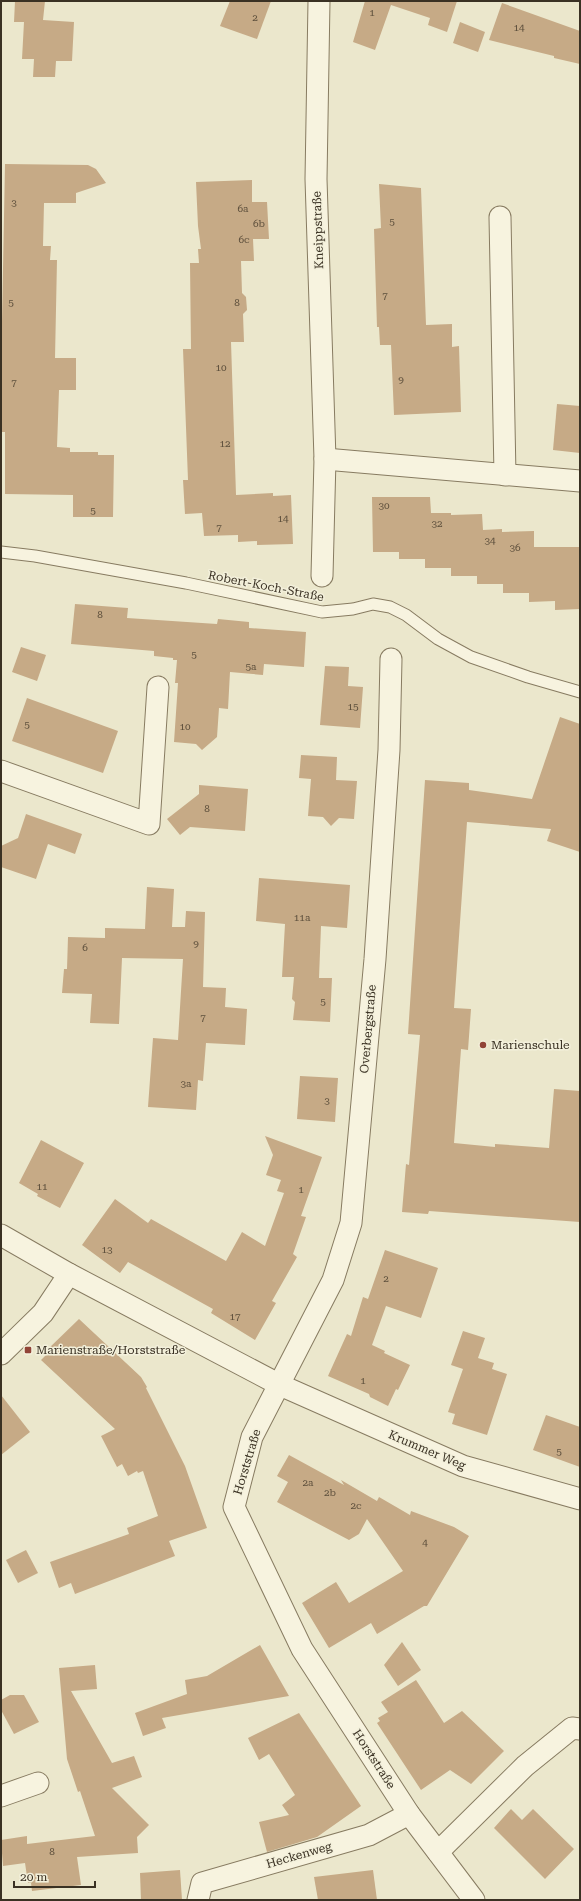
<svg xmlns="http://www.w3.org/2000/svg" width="581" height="1901" font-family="'Roboto Serif',serif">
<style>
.building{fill:#c6aa86}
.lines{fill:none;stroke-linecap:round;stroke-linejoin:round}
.lane-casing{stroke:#877b61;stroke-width:13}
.street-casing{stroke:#877b61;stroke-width:23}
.lane{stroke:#f7f3df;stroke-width:11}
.street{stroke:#f7f3df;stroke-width:21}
.poi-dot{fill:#914437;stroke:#f3f0db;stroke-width:1.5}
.labels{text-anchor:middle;stroke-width:3;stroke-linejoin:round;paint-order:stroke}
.number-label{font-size:10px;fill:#5d4f3c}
.street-label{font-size:12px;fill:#3a3123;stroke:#f3f0db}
.poi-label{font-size:12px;fill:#3a3123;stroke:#f3f0db;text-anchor:start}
</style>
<rect width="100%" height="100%" fill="#ebe7cc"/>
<g class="building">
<path d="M15,1H45L43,20L74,22L72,61H56L55,77H33L34,59H22L24,22H14Z"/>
<path d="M230,1H271L257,39L220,26Z"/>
<path d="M365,1H457L447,32L428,25L430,18L391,5L375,50L353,42Z"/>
<path d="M502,3L580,31V64L554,58V56L489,40Z"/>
<path d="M460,22L485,32L478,52L453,43Z"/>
<path d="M5,164L88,165L96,169L106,183L76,193V203H44L43,246H51L50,260H57L55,358H76V390H59L57,447L70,448V452H98V455H114L113,517H73V495L5,494V432H1V374Z"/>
<path d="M252,180V202H267L269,239H253L254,261H241L242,293L246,297L247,310L243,314L244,342H231L236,495L273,493V496L291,495L293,544L257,545V541L238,542V535L204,536L202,513L185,514L183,480H188L183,349H191L190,263H199L198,249H201L198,226L196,182Z"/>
<path d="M379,184L421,188L426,325L452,324V347L459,346L461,412L394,415L391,345H380L379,327H377L374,229L381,228Z"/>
<path d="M557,404L580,406V453L553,450Z"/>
<path d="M372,497H430L431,513H451V515L482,514L483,530L502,529V532L534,531V547H580V609L555,610V601L529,602V593H503V584H477V576H451V568H425V559H399V552H373Z"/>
<path d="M75,604L128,608L127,618L217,624L218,619L249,622V628L306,632L304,667L264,664L263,675L230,672L228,709L219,708L217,737L202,750L196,744L174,742L178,683H175L177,660H173V658L154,656V651L71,644Z"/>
<path d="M21,647L46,655L37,681L12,672Z"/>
<path d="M325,666L349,667L348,686L363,687L360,728L320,725Z"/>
<path d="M27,698L118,731L103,773L12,741Z"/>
<path d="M560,717L580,724V852L547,841L551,829L467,822L454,1008L471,1009L468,1050L461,1049L454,1143L495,1147V1144L549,1148L554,1089L580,1091V1222L429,1211L428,1214L402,1212L406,1164L409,1165L420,1035L408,1034L425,780L469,783V790L532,799Z"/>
<path d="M301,755L337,757L336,780L357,781L354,819L339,818L331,826L323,817L308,816L311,779L299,778Z"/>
<path d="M199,785L248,789L245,831L190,827L180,835L167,819L199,794Z"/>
<path d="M26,814L82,834L75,854L48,844L36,879L1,867V846L18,838Z"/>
<path d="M259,878L350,885L347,928L321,926L319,978H332L330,1022L293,1020L295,1002L292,999L294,977H282L285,924L256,921Z"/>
<path d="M147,887L174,889L172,927H185L186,911L205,912L203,987L226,988L225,1007L247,1009L245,1045L206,1043L203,1081L198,1080L196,1110L148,1107L153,1038L178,1040L183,959L122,958L119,1024L90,1023L92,994L62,993L64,969H67L68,937L105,938V928L145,929Z"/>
<path d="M300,1076L338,1078L335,1122L297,1119Z"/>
<path d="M265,1136L322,1157L301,1216L306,1217L293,1254L297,1257L272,1301L276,1303L255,1340L211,1313L213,1309L128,1262L120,1273L82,1245L115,1199L148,1223L151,1219L226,1261L242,1232L265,1246L284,1193L277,1191L281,1180L266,1175L273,1155Z"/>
<path d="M41,1140L84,1163L60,1208L37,1196L38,1194L19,1183Z"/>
<path d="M385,1250L438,1268L421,1318L386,1306L372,1345L385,1351L384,1353L410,1365L398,1390L396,1389L388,1406L370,1397L369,1394L328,1376L347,1334L351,1336L363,1297L368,1299Z"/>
<path d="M79,1319L141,1377L147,1387L146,1388L185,1466L207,1528L169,1541L175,1556L75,1594L71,1583L59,1588L50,1562L129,1534L127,1528L158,1516L143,1471L138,1473L137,1471L128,1476L122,1464L117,1467L101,1436L115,1429L41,1360L48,1353L46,1351Z"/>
<path d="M463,1331L485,1338L478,1358L494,1363L492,1369L507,1374L487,1435L452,1424L455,1414L448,1412L463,1369L451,1365Z"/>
<path d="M1,1395L30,1432L1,1455Z"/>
<path d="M546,1415L580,1427V1467L533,1450Z"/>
<path d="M289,1455L344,1485L341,1480L377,1501L379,1497L410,1515L411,1511L454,1527L469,1536L427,1606H424L377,1634L371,1623L329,1648L302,1603L336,1582L349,1603L403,1571L367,1519L359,1534L349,1540L277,1502L288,1482L277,1476Z"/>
<path d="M26,1550L38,1573L18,1583L6,1560Z"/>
<path d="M402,1642L421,1670L398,1686L384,1665Z"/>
<path d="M260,1645L289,1696L162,1718L166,1728L143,1736L135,1713L187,1694L185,1680L207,1676Z"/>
<path d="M95,1665L97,1689L71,1691L112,1763L134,1756L142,1777L112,1788L149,1825L137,1837L138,1853L77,1857L81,1885L32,1891L31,1883H28L25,1863L3,1866L1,1840L27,1836V1844L95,1836L80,1791L78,1792L67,1759L59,1668Z"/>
<path d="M416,1680L444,1723L462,1711L504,1751L471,1784L450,1770L421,1790L377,1723L380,1721L378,1718L388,1712L381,1702Z"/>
<path d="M10,1695H24L39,1722L14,1734L1,1710V1700Z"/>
<path d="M299,1713L361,1806L317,1837L267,1852L259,1822L289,1815L282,1805L295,1795L269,1754L259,1760L248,1738Z"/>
<path d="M511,1809L522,1820L533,1809L574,1849L545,1879L494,1828Z"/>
<path d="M180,1870L182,1900H141L140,1873Z"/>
<path d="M373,1870L377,1900H318L314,1877Z"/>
</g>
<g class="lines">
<g class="lane-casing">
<path id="lane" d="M1,552L35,556L186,583L322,612L353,609L373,604L390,607L406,615L438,639L471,657L528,677L580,692"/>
</g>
<g class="street-casing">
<g id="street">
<path d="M319,1L316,179L325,459L322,576"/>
<path d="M500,217L505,475"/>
<path d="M325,459L580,481"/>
<path d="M391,659L389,750L375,959L351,1223L333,1280L252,1437L234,1507L302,1649L409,1814L474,1900"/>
<path d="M1,771L149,824L158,687"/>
<path d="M1,1235L69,1274L280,1385L463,1466L580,1499"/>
<path d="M1,1354L43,1313L69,1274"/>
<path d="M1,1796L38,1783"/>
<path d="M438,1852L525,1766L572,1728L580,1729"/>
<path d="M198,1900L202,1883L369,1835L409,1814"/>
</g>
</g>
<use href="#lane" class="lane"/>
<use href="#street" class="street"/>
</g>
<g class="poi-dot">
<circle cx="483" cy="1045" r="4"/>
<rect x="24" y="1346" width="8" height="8" rx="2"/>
</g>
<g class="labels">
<g class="number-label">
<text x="372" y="16">1</text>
<text x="255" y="21">2</text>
<text x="519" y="31">14</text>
<text x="14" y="206">3</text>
<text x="243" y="212">6a</text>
<text x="392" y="225">5</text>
<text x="259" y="227">6b</text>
<text x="244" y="243">6c</text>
<text x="385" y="299">7</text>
<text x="11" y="306">5</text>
<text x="237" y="306">8</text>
<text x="221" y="371">10</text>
<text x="401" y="383">9</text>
<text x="14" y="386">7</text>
<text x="225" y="447">12</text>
<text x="384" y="509">30</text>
<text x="93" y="514">5</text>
<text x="283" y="522">14</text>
<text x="437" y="527">32</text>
<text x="219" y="531">7</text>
<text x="490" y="544">34</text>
<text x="515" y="551">36</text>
<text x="100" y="618">8</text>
<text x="194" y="658">5</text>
<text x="251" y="670">5a</text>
<text x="353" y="710">15</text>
<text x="27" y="728">5</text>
<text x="185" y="730">10</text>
<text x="207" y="812">8</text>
<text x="302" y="921">11a</text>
<text x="196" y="947">9</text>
<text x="85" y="951">6</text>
<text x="323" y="1005">5</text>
<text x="203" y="1021">7</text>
<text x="186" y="1087">3a</text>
<text x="327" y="1104">3</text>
<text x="42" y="1190">11</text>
<text x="301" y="1193">1</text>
<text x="107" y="1253">13</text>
<text x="386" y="1282">2</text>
<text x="235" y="1320">17</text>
<text x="363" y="1384">1</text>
<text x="559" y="1455">5</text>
<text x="308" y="1486">2a</text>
<text x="330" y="1496">2b</text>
<text x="356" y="1509">2c</text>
<text x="425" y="1546">4</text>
<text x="52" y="1855">8</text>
</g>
<g class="street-label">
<text transform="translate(318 230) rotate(-92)" y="4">Kneippstraße</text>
<text transform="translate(266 586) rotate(11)" y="4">Robert-Koch-Straße</text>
<text transform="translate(368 1029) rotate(-85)" y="4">Overbergstraße</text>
<text transform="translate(427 1450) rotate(23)" y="4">Krummer Weg</text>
<text transform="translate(247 1462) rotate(-73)" y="4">Horststraße</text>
<text transform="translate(374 1759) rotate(57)" y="4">Horststraße</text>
<text transform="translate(299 1855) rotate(-16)" y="4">Heckenweg</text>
</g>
<g class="poi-label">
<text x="491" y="1049">Marienschule</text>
<text x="36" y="1354">Marienstraße/Horststraße</text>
</g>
</g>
<rect width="581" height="1901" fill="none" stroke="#3a3123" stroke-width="4"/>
<path d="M14 1881v6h81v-6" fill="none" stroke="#3a3123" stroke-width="2"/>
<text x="20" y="1881" font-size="12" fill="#3a3123" stroke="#f3f0db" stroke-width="3" paint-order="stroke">20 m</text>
</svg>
